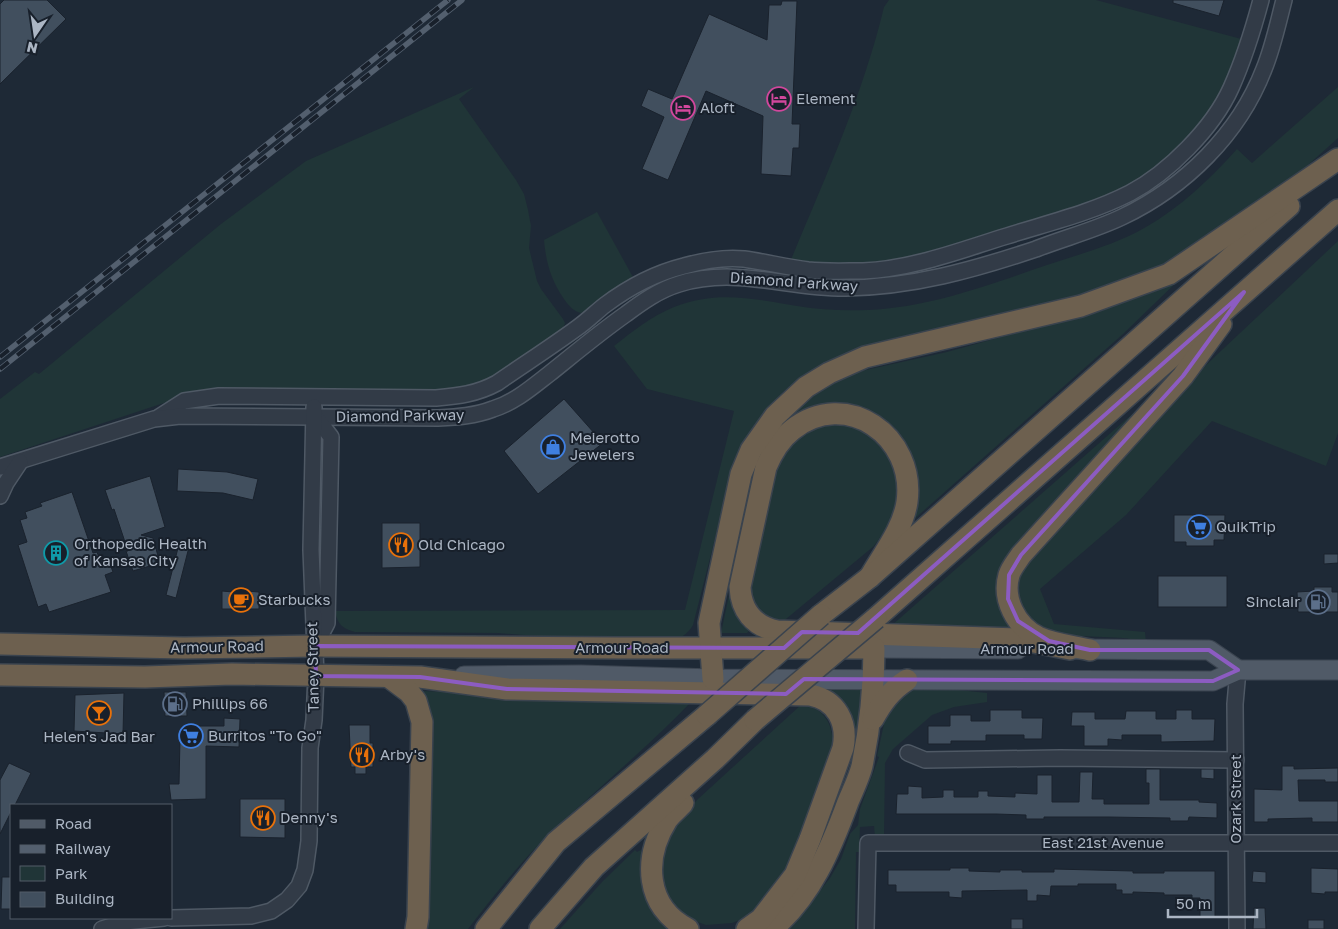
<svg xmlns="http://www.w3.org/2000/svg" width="1338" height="929" font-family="'Golos Text',sans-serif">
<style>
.green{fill:#203537}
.building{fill:#414f5e;stroke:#1a222d}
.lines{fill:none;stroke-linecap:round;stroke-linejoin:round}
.minor-casing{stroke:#4f5965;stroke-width:18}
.major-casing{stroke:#3b4450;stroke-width:21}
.highway-casing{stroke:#3a434e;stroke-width:24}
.minor{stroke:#323b47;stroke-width:15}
.major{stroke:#505a67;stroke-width:19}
.highway{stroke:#6d604f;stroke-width:21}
.rail-casing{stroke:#535f6e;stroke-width:5.5}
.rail{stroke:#18202b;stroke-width:4;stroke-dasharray:11;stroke-linecap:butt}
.highway-bridge-casing{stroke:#3a434e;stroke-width:24;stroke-linecap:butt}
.highway-bridge{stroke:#6d604f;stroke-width:21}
.marked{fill:none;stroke:#8c5cc1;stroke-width:4;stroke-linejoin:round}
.labels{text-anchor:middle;stroke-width:4;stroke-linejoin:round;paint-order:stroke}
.poi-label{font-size:15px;fill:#acb6c4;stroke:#18202b;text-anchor:start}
.street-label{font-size:15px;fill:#acb6c4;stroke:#18202b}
</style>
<rect width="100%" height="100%" fill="#1e2936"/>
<g class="green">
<path d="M889,0H1096L1245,40L1215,106L1177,151L1124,192L931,258L862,267L790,262C825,178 863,95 884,7Z"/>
<path d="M474,87L459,99L516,180L524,194L528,210L531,226L529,248L537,281L541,289L563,319L565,323L562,331L478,390L176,399L0,457V399L35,372L39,374L221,224L306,161Z"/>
<path d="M1338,87V138L1287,184L1194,250L1119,286L799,380L784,391L762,415L735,460L693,625C689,632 684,636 676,640L564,638L498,633L355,632C342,628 338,625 335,611L685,610L734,411L647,389L614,346C633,331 652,316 674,307C718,290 753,299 797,306C820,310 845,311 868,310C931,307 988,285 1047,265C1080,254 1115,245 1146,227C1181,207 1210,179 1237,149L1252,163Z"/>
<path d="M597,212L634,279L585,313C575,314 569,306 564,299C551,280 546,263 544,240Z"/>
<path d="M1338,241V433L1326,466L1212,421L1126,515L1040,589L1054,624L1145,632L1146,642C1138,642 1131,638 1123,638C1101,636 1057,638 1039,627C1031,622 1027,615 1022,607C1014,592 1019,576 1027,563L1158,416L1206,365Z"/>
<path d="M1185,274L1123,334L912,521L880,421L789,423L784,417L822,388L852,373L947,352L1048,324Z"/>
<path d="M1155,394L1013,553L1018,632L891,626Z"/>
<path d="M840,424L851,426L872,436L892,458L898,485L895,508L887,528L874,546L780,624C762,615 755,610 750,589L774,470L783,451L806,430L826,425Z"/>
<path d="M729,595L732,596L751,629L747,633H721Z"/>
<path d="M820,687L864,689L865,698L855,740Z"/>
<path d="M910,688H940L987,693V702L954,707L932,715L893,749L885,763L884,837H875L874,826L860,827L859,852H856L855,929H790L830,878L841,859L850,834L858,825L860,809L879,757L877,756L887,710Z"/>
<path d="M420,691L695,698C648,747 596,790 547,836C518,865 493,897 468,929H423Z"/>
<path d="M803,703C819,708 830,718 832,735L835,736L833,752L793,860L757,910L745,918L732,923L706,925L689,919L671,905L661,885L662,851L680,818L698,799Z"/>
<path d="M635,850L637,852L641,850V854L644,855L674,929H560L602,882Z"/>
</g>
<g class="building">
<path d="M4,0H47L66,19L0,84V4Z"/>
<path d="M1173,0H1224L1219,16L1173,3Z"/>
<path d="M782,1H797L792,124H800L799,148H793L791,176L761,174L763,116L706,91L668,180L642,169L664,117L641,106L648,89L672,99L709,14L767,40L769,5H781Z"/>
<path d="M564,399L603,443L538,494L504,451Z"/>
<path d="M178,469L227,472L258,479L253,500L223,493L177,491Z"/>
<path d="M150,476L165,527L141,535L153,538L160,563L133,571L126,551H128L114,509L112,510L105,490Z"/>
<path d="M72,492L93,553L97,552L102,566L110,564L113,572L105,575L111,592L49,612L46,604L38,607L18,545L27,542L20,520L27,518L25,512L42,506L40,503Z"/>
<path d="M1174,515H1225L1224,540H1214V546H1186V542H1174Z"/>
<path d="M382,523H420V567L382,568Z"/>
<path d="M179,544L189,547L176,598L166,595Z"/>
<path d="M1324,554H1338V563L1324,564Z"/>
<rect x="1158" y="576" width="69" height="31"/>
<path d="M1314,587H1332V592H1338V612H1298L1297,592L1314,591Z"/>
<path d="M234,588H245L246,591L259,592V609H222V591L233,592Z"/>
<path d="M164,692H186L187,716H165Z"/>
<path d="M124,693L123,734L74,731L75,695Z"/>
<path d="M990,710H1022V718H1043L1042,739H1024V735H986V741H951V744H928V726H950V715H971V721H990Z"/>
<path d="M1176,710H1192V719H1215L1214,741L1161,742V735H1122V740L1108,739V746H1084V726H1071L1072,712H1095V719H1125L1126,711H1156V719H1176Z"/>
<path d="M224,718L240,719L239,747L206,746V799L171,800L169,784H179L180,738L191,726H224Z"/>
<path d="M349,725H370V743H373V767H366V774H355V767H351Z"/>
<path d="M9,763L31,773L15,805H11V812L0,834V780Z"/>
<path d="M1282,766H1294V769L1338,768V782H1325V780H1298L1299,801H1338V822H1312V818L1268,819V822H1254V789L1282,790Z"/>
<path d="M1146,769H1160V800H1199V802L1217,803V818L1189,817L1188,821H1170V818L1109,817H1044V819H1026V815L996,814H896L897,794H908V786L922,787V798L943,797V790H954V797H978V791H988V796L1015,797V793L1037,794V775H1052V802H1079L1080,772H1093L1092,799H1104V804H1149V783H1146Z"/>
<path d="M1201,769H1214V779L1201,778Z"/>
<path d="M240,799H285V838L240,837Z"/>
<path d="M950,868H969V871L1000,872V870H1022V872H1054V869L1133,871V873H1164V871H1215V917H1200V898H1192V895H1164V893L1133,892V894H1122V890H1116V884H1078V886H1051L1050,896L1037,895V901H1027V890L962,891V898L949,897V892H896V885H888V870H950Z"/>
<path d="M1311,868L1338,869V892H1325V894L1311,893Z"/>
<path d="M1253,871L1266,872V883L1252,882Z"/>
<path d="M2,877H11V909H1Z"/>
<path d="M1254,908H1265L1266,929H1253Z"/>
<rect x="1011" y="919" width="12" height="10"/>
<rect x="1308" y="920" width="16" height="9"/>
</g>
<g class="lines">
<g class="minor-casing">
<g id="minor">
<path d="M159,417L184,401L219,396L436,398C458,396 477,394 497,383C523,365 551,347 577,328C587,321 596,312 605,305C629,287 656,273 684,266C702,261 725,257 744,259C765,262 786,267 808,270C826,272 845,271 863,271C913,269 961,250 1007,236C1048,223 1091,213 1130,193C1168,173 1213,128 1231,88C1244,59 1253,30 1261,0"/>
<path d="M0,467L154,419L180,416L438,418C457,417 475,416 493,409C515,402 531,388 549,374C574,354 599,333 626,314C642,302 659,290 679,284C736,266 789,289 846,288C913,287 973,270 1036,249C1064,238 1095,230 1122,217C1185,187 1239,134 1264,69C1273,47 1278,23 1284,0"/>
<path d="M0,496L6,483L20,462"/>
<path d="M315,646L327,623L331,437L315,416"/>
<path d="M908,753L925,760L1060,758L1236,760"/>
<path d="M171,918L251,916L271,911L287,900L299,886L305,870L309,841L310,748L314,720L316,676L311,550L314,407"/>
<path d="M102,929L125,922L164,918"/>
<path d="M866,929L868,843H1338"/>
<path d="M1237,929L1235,704L1238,670"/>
</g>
</g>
<g class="major-casing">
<g id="major">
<path d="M874,648L1018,649"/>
<path d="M1075,649L1209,650L1238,670"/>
<path d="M464,676L581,675L713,679L1213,681L1238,670H1338"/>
</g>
</g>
<g class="highway-casing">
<g id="highway">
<path d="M870,577C883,554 903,529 907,502C916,436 846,387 792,430C779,440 772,453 766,467L740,587C741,610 753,626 777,631L1018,639L1070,649"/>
<path d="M821,615L870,577L1289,206"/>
<path d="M876,618L1338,210"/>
<path d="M0,644L184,648L315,646L619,648H874C874,688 870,727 862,766C859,778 853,790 848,802C831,848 811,897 772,929"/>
<path d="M1090,650C1073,646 1053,644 1038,637C1016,626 1002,599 1009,575C1011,568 1017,561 1021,555L1183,376L1221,324"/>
<path d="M0,675L145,677L232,674L420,677L507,689L810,695C837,700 848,723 843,748L810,839L795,875L761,919L747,929"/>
<path d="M389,677L409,692L416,701L422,722L418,917L416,929"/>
<path d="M713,679L709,623L741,474L751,450L775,416L806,387L829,373L865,357L1081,306L1169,274L1338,159"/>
<path d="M873,719C882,703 891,690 907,680"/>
<path d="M683,803C678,809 671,814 667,820C643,858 645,907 688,929"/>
<path d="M486,929L556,842L707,715"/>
<path d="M540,929L594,867L715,759L755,720"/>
</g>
</g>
<use href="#minor" class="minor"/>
<use href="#major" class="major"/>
<use href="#highway" class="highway"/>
<g class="rail-casing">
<g id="rail">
<path d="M0,357L448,0"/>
<path d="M0,369L462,0"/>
</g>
</g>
<use href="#rail" class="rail"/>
<g class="highway-bridge-casing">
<g id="highway-bridge">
<path d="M707,715L821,615"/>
<path d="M755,720L876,618"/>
</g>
</g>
<use href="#highway-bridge" class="highway-bridge"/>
</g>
<path class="marked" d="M1244,292L1183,376L1021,555L1009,575L1008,599L1018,621L1049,641L1090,650H1209L1238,670L1213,681L804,679L786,694L507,689L420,677L316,676L315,646L784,648L802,632L858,633Z"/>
<defs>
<g id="hotel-ring" transform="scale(1.25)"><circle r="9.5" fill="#18202b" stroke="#d1479c" stroke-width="1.5"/><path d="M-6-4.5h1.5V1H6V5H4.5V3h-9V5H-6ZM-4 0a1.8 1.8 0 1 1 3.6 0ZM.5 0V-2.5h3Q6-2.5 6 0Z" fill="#d1479c"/></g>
<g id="shop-ring" transform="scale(1.25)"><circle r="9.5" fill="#18202b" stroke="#3f7fe0" stroke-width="1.5"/><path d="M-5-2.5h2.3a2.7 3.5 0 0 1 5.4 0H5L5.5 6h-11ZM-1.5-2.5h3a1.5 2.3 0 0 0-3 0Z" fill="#3f7fe0"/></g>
<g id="supermarket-ring" transform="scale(1.25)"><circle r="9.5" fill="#18202b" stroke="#3f7fe0" stroke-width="1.5"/><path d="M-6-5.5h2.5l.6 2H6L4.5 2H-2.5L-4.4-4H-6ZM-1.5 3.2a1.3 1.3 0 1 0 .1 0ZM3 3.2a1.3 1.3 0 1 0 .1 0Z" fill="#3f7fe0"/></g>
<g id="restaurant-ring" transform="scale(1.25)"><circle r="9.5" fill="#18202b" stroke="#e8710a" stroke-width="1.5"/><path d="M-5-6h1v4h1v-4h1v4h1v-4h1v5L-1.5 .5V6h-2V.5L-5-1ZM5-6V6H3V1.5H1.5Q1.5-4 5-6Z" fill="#e8710a"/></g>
<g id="building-ring" transform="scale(1.25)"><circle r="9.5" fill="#18202b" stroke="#0f9aa8" stroke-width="1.5"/><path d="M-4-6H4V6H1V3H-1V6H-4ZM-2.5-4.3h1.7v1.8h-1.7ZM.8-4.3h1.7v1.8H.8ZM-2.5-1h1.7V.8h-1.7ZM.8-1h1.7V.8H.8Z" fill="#0f9aa8"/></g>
<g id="cafe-ring" transform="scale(1.25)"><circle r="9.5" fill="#18202b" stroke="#e8710a" stroke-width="1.5"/><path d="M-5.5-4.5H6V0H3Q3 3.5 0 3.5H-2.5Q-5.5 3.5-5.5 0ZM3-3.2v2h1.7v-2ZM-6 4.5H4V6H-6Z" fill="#e8710a"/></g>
<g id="fuel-ring" transform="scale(1.25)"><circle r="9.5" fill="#18202b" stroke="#5c6f8a" stroke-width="1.5"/><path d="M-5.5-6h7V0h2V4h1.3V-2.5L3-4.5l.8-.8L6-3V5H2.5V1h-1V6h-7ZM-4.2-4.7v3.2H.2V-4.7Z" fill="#5c6f8a"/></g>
<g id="bar-ring" transform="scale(1.25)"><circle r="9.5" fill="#18202b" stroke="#e8710a" stroke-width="1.5"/><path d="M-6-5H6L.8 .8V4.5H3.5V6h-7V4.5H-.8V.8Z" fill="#e8710a"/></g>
</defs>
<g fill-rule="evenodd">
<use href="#hotel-ring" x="779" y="99"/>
<use href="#hotel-ring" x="683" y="108"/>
<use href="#shop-ring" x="553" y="447"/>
<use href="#supermarket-ring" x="1199" y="527"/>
<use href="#restaurant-ring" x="401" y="545"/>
<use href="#building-ring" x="56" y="553"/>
<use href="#cafe-ring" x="241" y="600"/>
<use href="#fuel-ring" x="1318" y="602"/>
<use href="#fuel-ring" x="175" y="704"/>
<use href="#bar-ring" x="99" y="713"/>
<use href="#supermarket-ring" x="191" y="736"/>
<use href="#restaurant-ring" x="362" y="755"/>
<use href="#restaurant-ring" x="263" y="818"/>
</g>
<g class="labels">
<g class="poi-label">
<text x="796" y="104">Element</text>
<text x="700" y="113">Aloft</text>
<text x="570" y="443">Meierotto<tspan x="570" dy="17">Jewelers</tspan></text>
<text x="1216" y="532">QuikTrip</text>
<text x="74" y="549">Orthopedic Health<tspan x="74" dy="17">of Kansas City</tspan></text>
<text x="418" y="550">Old Chicago</text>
<text x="258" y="605">Starbucks</text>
<text x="1300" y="607" text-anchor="end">Sinclair</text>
<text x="192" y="709">Phillips 66</text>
<text x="208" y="741">Burritos "To Go"</text>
<text x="99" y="742" text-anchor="middle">Helen's Jad Bar</text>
<text x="380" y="760">Arby's</text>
<text x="280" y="823">Denny's</text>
</g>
<g class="street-label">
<text transform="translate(794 282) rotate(4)" y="5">Diamond Parkway</text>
<text transform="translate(400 416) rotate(-1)" y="5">Diamond Parkway</text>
<text transform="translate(217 647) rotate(-1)" y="5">Armour Road</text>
<text x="622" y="653">Armour Road</text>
<text x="1027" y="654">Armour Road</text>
<text transform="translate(313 667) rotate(-91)" y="5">Taney Street</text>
<text transform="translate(1236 799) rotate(-90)" y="5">Ozark Street</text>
<text x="1103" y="848">East 21st Avenue</text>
</g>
</g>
<rect x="10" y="804" width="162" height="115" fill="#18202b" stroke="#535c68"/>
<rect x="20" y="820" width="25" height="8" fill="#505a67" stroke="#535c68"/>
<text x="55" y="829" font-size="15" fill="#acb6c4">Road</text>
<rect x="20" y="845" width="25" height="8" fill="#535f6e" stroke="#535c68"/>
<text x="55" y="854" font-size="15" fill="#acb6c4">Railway</text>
<rect x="20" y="866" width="25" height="15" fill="#203537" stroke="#535c68"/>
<text x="55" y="879" font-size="15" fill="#acb6c4">Park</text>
<rect x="20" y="892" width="25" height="15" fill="#414f5e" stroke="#535c68"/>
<text x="55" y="904" font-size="15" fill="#acb6c4">Building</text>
<g transform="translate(35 35) rotate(193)" stroke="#18202b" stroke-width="4" paint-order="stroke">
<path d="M0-4L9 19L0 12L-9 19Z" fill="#acb6c4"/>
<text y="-8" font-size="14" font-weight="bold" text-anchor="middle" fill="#acb6c4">N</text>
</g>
<path d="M1168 909v8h89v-8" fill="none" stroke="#acb6c4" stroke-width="2.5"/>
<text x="1176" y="909" font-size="15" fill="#acb6c4" stroke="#18202b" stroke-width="4" paint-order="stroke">50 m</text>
</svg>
